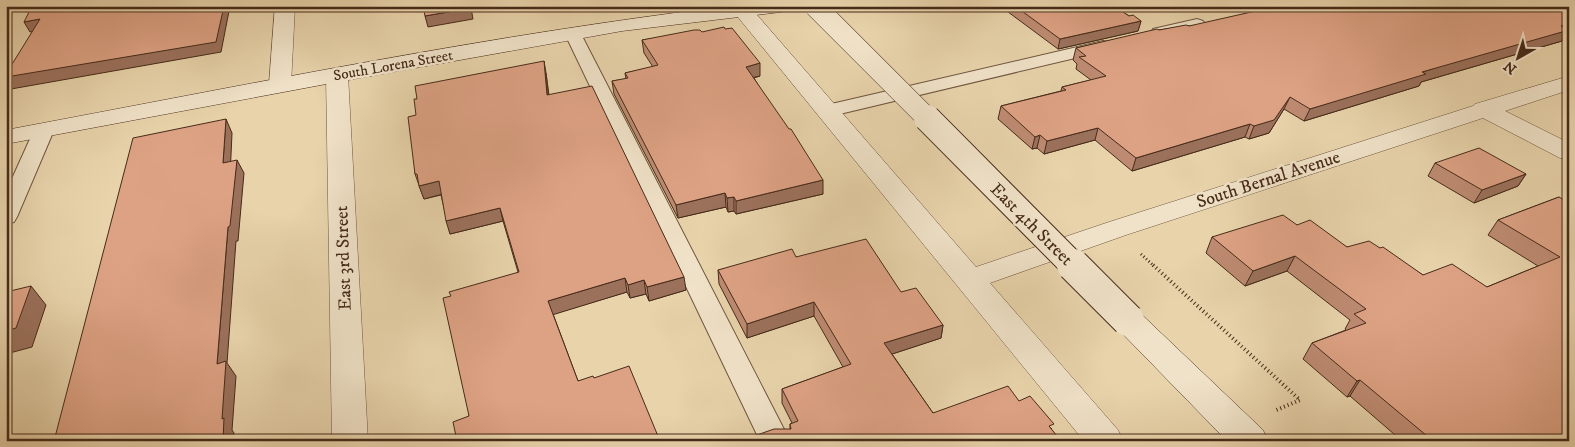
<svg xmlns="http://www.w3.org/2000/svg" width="1575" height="447" font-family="'IM FELL DW Pica',serif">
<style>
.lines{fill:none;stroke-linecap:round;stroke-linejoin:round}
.lane-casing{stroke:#6e553e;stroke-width:2}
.street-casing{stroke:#6e553e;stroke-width:1}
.secondary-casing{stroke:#462b19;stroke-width:1}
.path-far1{stroke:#462b19;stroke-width:3;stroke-dasharray:1 2.5;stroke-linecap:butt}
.path{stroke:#462b19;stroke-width:4;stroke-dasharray:1 3;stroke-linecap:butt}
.lane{fill:#f0e2c8;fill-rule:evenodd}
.street{fill:#f0e2c8;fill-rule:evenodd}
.secondary{fill:#f0e2c8;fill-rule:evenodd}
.secondary-bridge-far2-casing{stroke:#462b19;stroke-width:22;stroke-linecap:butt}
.secondary-bridge-far1-casing{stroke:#462b19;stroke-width:28;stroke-linecap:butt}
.secondary-bridge-casing{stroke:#462b19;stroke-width:34;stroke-linecap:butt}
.secondary-bridge-far2{stroke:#f0e2c8;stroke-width:21}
.secondary-bridge-far1{stroke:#f0e2c8;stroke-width:26}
.secondary-bridge{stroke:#f0e2c8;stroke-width:32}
.wall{fill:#be8b72;stroke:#462b19}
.shaded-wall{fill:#9b715c;stroke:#462b19}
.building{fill:#dda284;stroke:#462b19}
.labels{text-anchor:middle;stroke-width:5;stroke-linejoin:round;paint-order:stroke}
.far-street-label{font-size:15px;fill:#462b19;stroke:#f0e2c8}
.street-label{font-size:18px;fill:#462b19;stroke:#f0e2c8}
</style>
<rect width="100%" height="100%" fill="#e8d3ab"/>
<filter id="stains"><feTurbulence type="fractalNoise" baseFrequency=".004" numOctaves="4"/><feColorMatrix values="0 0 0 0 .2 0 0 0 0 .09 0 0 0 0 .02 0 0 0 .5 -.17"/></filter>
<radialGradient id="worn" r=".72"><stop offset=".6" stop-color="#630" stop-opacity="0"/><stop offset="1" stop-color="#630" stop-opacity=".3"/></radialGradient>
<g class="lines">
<g class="lane-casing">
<g id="lane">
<path d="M1197,19L1203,21L1205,24L1203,27L1159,38L1153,37L1151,33L1153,29Z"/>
<path d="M573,29L579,30L581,34L790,441H760L565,34L567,30Z"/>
<path d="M1103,41L1109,42L1111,46L1109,50L827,117L820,115L818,111L820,107L827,105Z"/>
<path d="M44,124L51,126L54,130L17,217L14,222L6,224V192L34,130L37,126Z"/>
</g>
</g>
<g class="street-casing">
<g id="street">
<path d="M275,6H295L291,85L288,90L280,92L272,90L269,85Z"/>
<path d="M744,6L751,8L976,267L1106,223L1473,106L1475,104L1569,76V90L1505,111L1569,143V160L1560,158L1483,118L1126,235L990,283L1118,430L1123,441H1084L737,16L734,12L737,8Z"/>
<path d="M337,68L345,70L348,75L368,441H332L326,75L329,70Z"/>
</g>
</g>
<g class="secondary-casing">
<g id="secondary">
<path d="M730,6H790L788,10L781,12L622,31L337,82L6,144V130C247,85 487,35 730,6Z"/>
<path d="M1128,309L1139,312L1263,430L1268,441H1227L1117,328L1112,320L1117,312Z"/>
</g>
</g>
<path class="path-far1" d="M1141,254L1154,266"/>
<path class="path" d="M1153,265L1300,400L1274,411"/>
<use href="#lane" class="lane"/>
<use href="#street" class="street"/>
<use href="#secondary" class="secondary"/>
<g class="secondary-bridge-far2-casing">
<path id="secondary-bridge-far2" d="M815,6L928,119"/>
</g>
<g class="secondary-bridge-far1-casing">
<path id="secondary-bridge-far1" d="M927,118L1074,266"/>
</g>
<g class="secondary-bridge-casing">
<path id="secondary-bridge" d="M1073,265L1128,320"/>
</g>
<use href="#secondary-bridge-far2" class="secondary-bridge-far2"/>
<use href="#secondary-bridge-far1" class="secondary-bridge-far1"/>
<use href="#secondary-bridge" class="secondary-bridge"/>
</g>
<g class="wall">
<path d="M1000,6H1114L1129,16L1141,21L1138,31L1058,49Z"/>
<path d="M1569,6V33L1567,34L1562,41L1421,82L1419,86L1304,121L1284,109L1269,133L1249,139L1245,137L1132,171L1095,140L1044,154L1037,148L1032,149L998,119L1001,106L1061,91L1062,87L1091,80L1076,69L1077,64L1073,60L1076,48L1159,30L1189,26Z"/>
<path d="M702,32L760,76L754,78L823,194L736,214L734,211L728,212L726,207L678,218L614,94L612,81L626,79L625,73L653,67L644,53L642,40Z"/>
<path d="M546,73L549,95L686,290L649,301L646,294L630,298L627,292L553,314L578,381L594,378L660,441L469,416L518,272L503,221L450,234L441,195L424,199L415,174L416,115Z"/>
<path d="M1435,163L1526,174L1518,186L1474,203L1428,176Z"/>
<path d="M1559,197L1569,441H1402L1350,396L1347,397L1303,359L1312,343L1346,330L1345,329L1350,320L1287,271L1245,286L1206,253L1212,237L1297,225L1347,247L1380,248L1423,275L1487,287L1538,266L1488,235L1498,220Z"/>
<path d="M796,257L901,292L943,325L941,338L892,354L933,413L1019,401L1052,429H790V424L792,423L782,403V389L843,367L814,316L747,338L719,284L718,270Z"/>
</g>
<g class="shaded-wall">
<path d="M224,6H230L221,52L11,89L6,81V77Z"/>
<path d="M471,8L473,19L428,27L425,16Z"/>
<path d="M40,19L46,29L30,32L24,22Z"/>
<path d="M1141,21L1138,31L1058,49L1060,39Z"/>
<path d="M1569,24V33L1567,34L1562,41L1421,82L1419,86L1304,121L1310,109Z"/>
<path d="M544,61L546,73L550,108L547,95Z"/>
<path d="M760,63V76L747,79L746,67Z"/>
<path d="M1290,97L1284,109L1269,133L1249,139L1254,126Z"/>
<path d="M226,119L232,133L230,177L223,163Z"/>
<path d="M1250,124L1245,137L1132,171L1136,158Z"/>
<path d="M1098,128L1095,140L1044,154L1047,141Z"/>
<path d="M1040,135L1037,148L1032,149L1035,137Z"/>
<path d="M237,160L244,173L238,241H236L227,363L236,376L232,430L234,433L233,441H223L222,419L217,364L228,227Z"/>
<path d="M1526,174L1518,186L1474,203L1482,190Z"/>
<path d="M823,180V194L736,214V201Z"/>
<path d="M439,181L443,194L424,199L419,186Z"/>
<path d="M725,193L726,207L678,218L676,205Z"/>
<path d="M734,197V211L728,212L727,198Z"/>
<path d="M500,208L503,221L450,234L446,221Z"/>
<path d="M1295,256L1287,271L1245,286L1253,271Z"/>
<path d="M684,277L686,290L649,301L647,287Z"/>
<path d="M625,278L627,292L552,315L548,301Z"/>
<path d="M644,280L646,294L630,298L628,285Z"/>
<path d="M31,286L46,305L32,347L6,354V331Z"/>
<path d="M814,302V316L747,338V324Z"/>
<path d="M943,325L941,338L883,357L884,343Z"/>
<path d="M1360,380L1350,396L1347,397L1357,381Z"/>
</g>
<g class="building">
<path d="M32,6H224L216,42L6,77V74L40,19L24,22Z"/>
<path d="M423,6H470L471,8L425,16Z"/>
<path d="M1015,6H1114L1129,16L1133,15L1141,21L1060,39Z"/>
<path d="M1278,6H1569V24L1561,26L1569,30L1422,72L1426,74L1310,109L1290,97L1274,120L1254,126L1250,124L1136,158L1098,128L1047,141L1040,135L1035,137L1001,106L1066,90L1062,87L1106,76L1079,57L1086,56L1076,48L1157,29L1159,30L1186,25L1189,26Z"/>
<path d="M724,27L725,29L732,28L760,63L746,67L789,129H791L823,180L736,201L734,197L727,198L725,193L676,205L612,81L628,78L625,73L658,65L642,40L694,30H700L702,32Z"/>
<path d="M544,61L547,95L592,86L684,277L647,287L644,280L628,285L625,278L548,301L578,381L593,376L594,378L629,366L660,441H457L453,422L469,416L443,298L451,296L449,292L519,272L500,208L446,221L439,181L419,186L417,174H415L408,117L416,115L414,99H417L415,86Z"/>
<path d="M226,119L223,163L237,160L230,226L228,227L217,364L226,361L222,419L224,418L223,441H80L81,439L74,441H54L133,138Z"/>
<path d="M1479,148L1526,174L1482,190L1435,163Z"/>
<path d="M1559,197L1569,203V441H1433L1360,380L1357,381L1312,343L1366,323L1354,314L1366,309L1295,256L1253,271L1212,237L1283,215L1297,225L1310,220L1347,247L1369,241L1380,248L1383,247L1423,275L1452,264L1487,287L1560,257L1498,220Z"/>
<path d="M866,239L901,292L916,288L943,325L884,343L933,413L1008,386L1019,401L1030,396L1054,424L1049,426L1061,441H740L774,429H791L790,424L798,421L782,389L851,364L814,302L747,324L718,270L792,249L796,257Z"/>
<path d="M31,286L16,328L6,331V292Z"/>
</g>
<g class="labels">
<g class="far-street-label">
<text transform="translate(393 65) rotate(-10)" y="5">South Lorena Street</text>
</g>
<g class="street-label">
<text transform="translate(1268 179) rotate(-18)" y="6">South Bernal Avenue</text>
<text transform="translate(1032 224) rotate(45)" y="6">East 4th Street</text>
<text transform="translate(343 258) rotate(-92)" y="6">East 3rd Street</text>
</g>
</g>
<rect width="1575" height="447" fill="none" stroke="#e8d3ab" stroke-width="25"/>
<rect x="8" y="8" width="1560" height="432" fill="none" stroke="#462b19" stroke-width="2.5"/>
<rect x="12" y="12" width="1550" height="422" fill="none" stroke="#462b19"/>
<g transform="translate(1518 58) rotate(219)" stroke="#f0e2c8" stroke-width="4" paint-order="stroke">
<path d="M0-4L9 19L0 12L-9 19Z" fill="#462b19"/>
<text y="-8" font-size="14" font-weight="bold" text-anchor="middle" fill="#462b19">N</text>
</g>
<rect width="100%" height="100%" filter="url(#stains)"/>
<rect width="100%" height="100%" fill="url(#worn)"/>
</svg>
